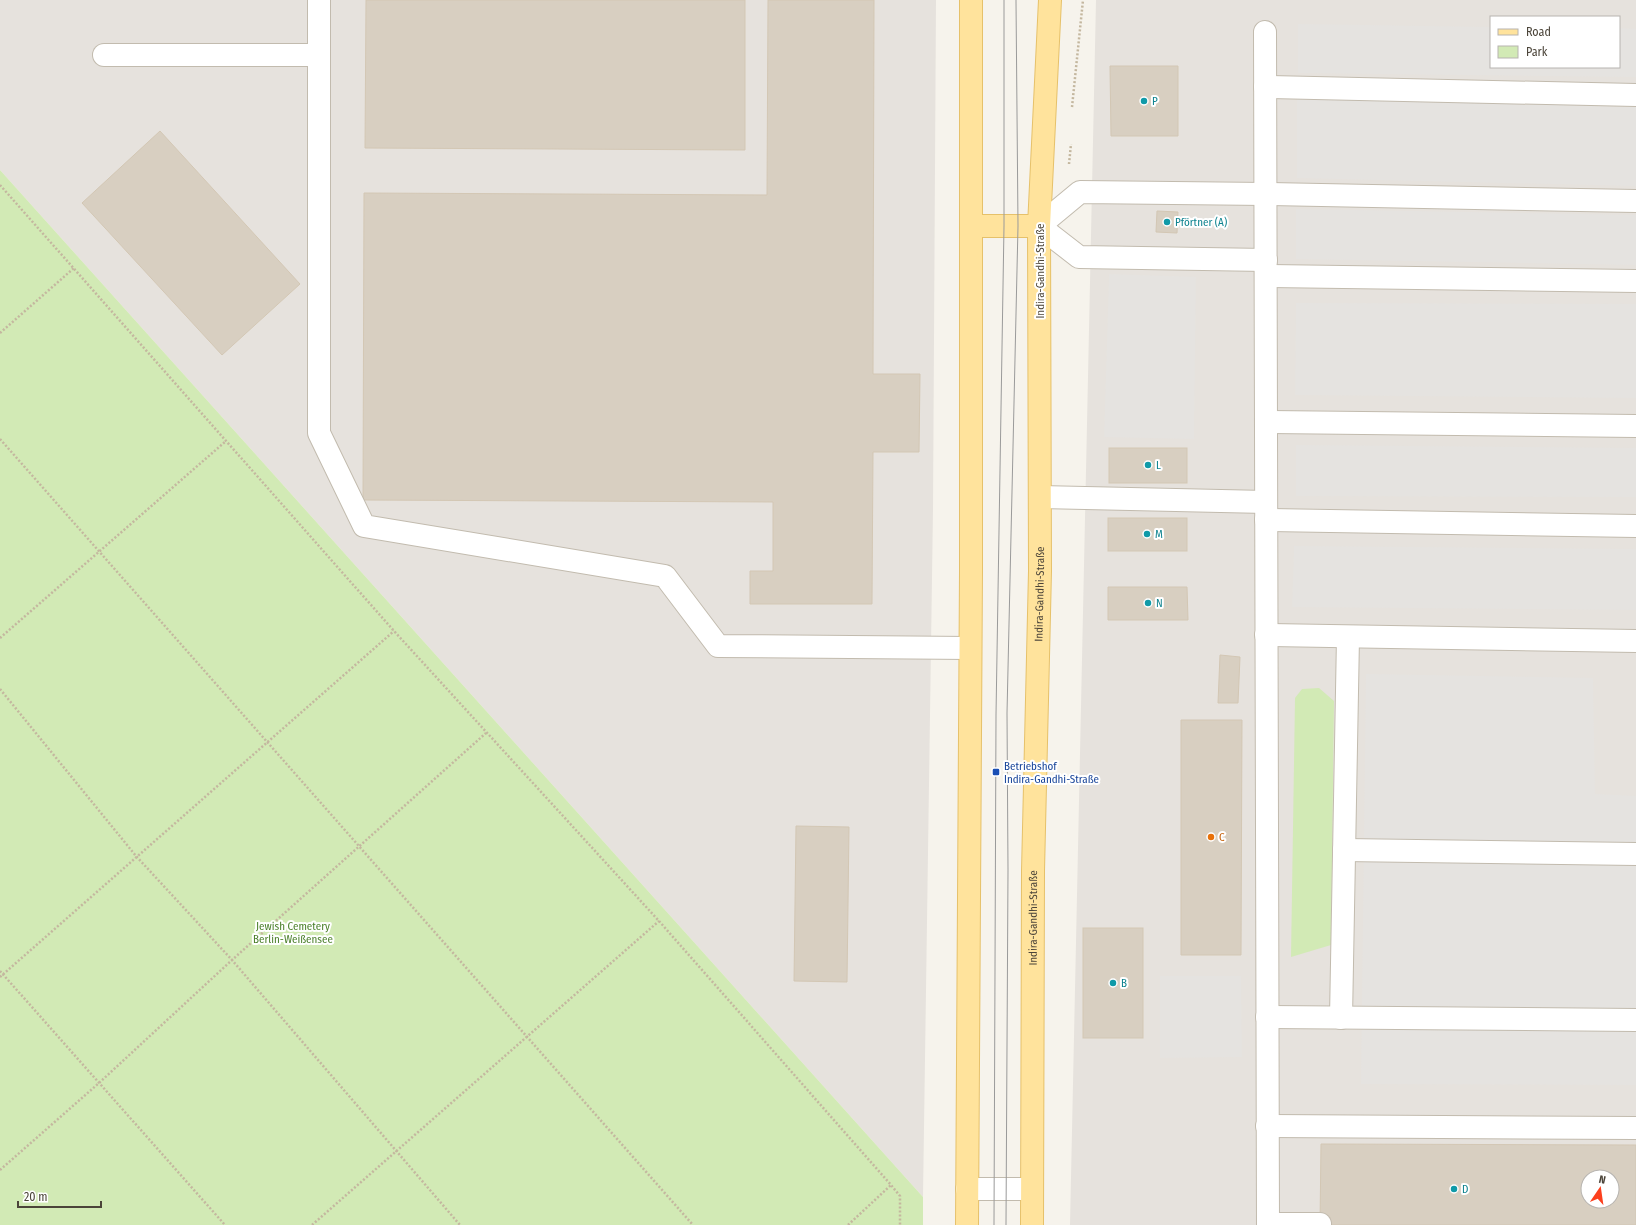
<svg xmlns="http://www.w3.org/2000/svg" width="1636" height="1225" font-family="'Fira Sans Condensed',sans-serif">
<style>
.industrial{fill:#e6e2dd;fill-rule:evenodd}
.green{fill:#d2eab5}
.parking{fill:#e5e3e0}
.building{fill:#d8cfc1;stroke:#d3c7b4;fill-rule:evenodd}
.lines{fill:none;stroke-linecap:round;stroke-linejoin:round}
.minor-casing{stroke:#c2bbae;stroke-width:24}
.major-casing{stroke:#e6c16a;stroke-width:24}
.path{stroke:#c4b79f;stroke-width:2.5;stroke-dasharray:2 2;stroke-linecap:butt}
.minor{stroke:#fff;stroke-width:22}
.major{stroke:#ffe39c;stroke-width:22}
.tram{stroke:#9a9a9a;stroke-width:1}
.culture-dot{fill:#0f9aa8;stroke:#fff;stroke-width:1.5}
.transit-dot{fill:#1a4fb4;stroke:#fff;stroke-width:1.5}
.food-dot{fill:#e8710a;stroke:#fff;stroke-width:1.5}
.labels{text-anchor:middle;stroke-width:4;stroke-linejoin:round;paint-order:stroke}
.culture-label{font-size:11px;fill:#0d838f;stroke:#fff;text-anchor:start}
.street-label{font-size:11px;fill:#4b4439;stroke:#fff}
.transit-label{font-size:11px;fill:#164399;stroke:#fff;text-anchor:start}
.food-label{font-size:11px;fill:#c56008;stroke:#fff;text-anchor:start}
.park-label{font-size:11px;fill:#4a7f2a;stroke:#fff}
</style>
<rect width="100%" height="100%" fill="#f6f3ec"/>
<g class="industrial">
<path d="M0,0H936L933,509L923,1197L0,170Z"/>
<path d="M1096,0H1636V1225H1070ZM1491,17H1619V67H1491ZM1588,1177H1612V1201H1588Z"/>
</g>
<g class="green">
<path d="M0,170L923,1197V1225H0Z"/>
<path d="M1319,688L1334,701L1331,945L1291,957L1295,698L1302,689Z"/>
</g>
<g class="parking">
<path d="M1298,24L1491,27V67H1619V28L1636,29V77L1298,73Z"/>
<path d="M1297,99L1636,107V186L1297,178Z"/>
<path d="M1296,209L1636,215V265L1296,259Z"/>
<path d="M1109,274L1196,277L1194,439L1104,437Z"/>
<path d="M1296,303L1636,304V398L1295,395Z"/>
<path d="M1296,445L1636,448V497L1296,496Z"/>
<path d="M1294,546L1636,549V610L1292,607Z"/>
<path d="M1366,674L1593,678L1595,794L1636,796V1085L1361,1084Z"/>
<path d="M1160,976H1241L1242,1057L1160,1058Z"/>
</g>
<g class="building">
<path d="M366,0H745V150L365,148Z"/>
<path d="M768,0H874L873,374H920L919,452H873L872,604H750V571H773V502L363,500L364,193L767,195Z"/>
<path d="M1110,66H1178V136H1111Z"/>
<path d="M160,131L300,284L222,355L82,203Z"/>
<path d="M1157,211L1178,212L1177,233L1156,232Z"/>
<rect x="1109" y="448" width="78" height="35"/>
<rect x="1108" y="518" width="79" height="33"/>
<path d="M1108,587H1187L1188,620H1108Z"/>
<path d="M1220,655L1240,657L1238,703H1218Z"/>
<path d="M1181,720H1242L1241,955H1181Z"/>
<path d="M796,826L849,827L847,982L794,981Z"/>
<rect x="1083" y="928" width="60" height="110"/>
<path d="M1321,1144L1636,1145V1225H1320ZM1588,1177H1612V1201H1588Z"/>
</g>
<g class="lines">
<g class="minor-casing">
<g id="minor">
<path d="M319,0V433L364,526L665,576L718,646L970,648"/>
<path d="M1265,32L1268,1225"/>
<path d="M104,55H319"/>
<path d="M1265,87L1636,95"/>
<path d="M1266,260L1079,257L1039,226L1080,192L1266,194L1636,201"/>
<path d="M1266,276L1636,281"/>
<path d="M1266,422L1636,426"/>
<path d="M1040,497L1266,502"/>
<path d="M1266,520L1636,526"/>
<path d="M1266,635L1636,641"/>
<path d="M1344,850L1636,854"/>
<path d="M1267,1017L1636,1020"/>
<path d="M1341,1018L1348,637"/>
<path d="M1267,1126L1636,1128"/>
<path d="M967,1189H1032"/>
<path d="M1268,1224H1320"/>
</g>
</g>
<g class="major-casing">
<g id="major">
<path d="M972,226H1039"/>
<path d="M967,1225L971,571V0"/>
<path id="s1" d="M1032,1225L1033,871L1040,571L1039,226L1050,0"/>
</g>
</g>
<g class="path">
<path d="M1072,107L1083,0"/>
<path d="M1069,164L1071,144"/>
<path d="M0,185L394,631L659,921L891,1185L900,1196V1225"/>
<path d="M0,333L74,268"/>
<path d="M0,439L693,1225"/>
<path d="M0,638L226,441"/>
<path d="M0,689L136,856L232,960L460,1225"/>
<path d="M0,971L225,1225"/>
<path d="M0,977L394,631"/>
<path d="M0,1170L99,1083L232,960L486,733"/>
<path d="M312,1225L659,921"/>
<path d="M848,1225L891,1185"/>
</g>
<use href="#minor" class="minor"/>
<use href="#major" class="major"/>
<g class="tram">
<path d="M994,1225L996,715L1004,226V0"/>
<path d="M1006,1225L1008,870L1007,713L1018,226L1016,0"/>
</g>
</g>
<g class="culture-dot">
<circle cx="1144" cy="101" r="4"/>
<circle cx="1167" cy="222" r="4"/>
<circle cx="1148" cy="465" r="4"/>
<circle cx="1147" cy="534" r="4"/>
<circle cx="1148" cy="603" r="4"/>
<circle cx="1113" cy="983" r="4"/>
<circle cx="1454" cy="1189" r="4"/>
</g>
<rect class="transit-dot" x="992" y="768" width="8" height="8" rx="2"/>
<circle class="food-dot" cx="1211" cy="837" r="4"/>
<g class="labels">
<g class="culture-label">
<text x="1152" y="105">P</text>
<text x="1175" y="226">Pförtner (A)</text>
<text x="1156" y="469">L</text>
<text x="1155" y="538">M</text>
<text x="1156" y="607">N</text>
<text x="1121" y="987">B</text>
<text x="1462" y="1193">D</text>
</g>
<g class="street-label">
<text transform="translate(1040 271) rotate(-90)" y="4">Indira-Gandhi-Straße</text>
<text dy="4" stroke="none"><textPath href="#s1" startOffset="631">Indira-Gandhi-Straße</textPath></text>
<text dy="4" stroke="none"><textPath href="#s1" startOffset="307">Indira-Gandhi-Straße</textPath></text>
</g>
<g class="transit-label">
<text x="1004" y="770">Betriebshof<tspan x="1004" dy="13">Indira-Gandhi-Straße</tspan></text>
</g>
<g class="food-label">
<text x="1219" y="841">C</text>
</g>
<g class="park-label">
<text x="293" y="930">Jewish Cemetery<tspan x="293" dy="13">Berlin-Weißensee</tspan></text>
</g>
</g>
<rect x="1490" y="16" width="130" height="52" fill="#ffffff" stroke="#b7b4b0"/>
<rect x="1498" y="29" width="20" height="6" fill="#ffe39c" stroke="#b7b4b0"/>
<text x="1526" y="36" font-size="12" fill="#4b4439">Road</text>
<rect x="1498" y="46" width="20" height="12" fill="#d2eab5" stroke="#b7b4b0"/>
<text x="1526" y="56" font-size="12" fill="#4b4439">Park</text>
<g transform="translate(1600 1189) rotate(13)"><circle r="19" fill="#ffffff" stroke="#b7b4b0"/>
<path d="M0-3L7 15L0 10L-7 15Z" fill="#fc3f1d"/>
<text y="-6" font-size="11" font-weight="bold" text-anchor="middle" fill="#4b4439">N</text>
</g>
<path d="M18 1201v6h83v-6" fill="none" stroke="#4b4439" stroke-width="2"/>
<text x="24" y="1201" font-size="12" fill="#4b4439" stroke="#ffffff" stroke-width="3" paint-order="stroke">20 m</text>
</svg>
